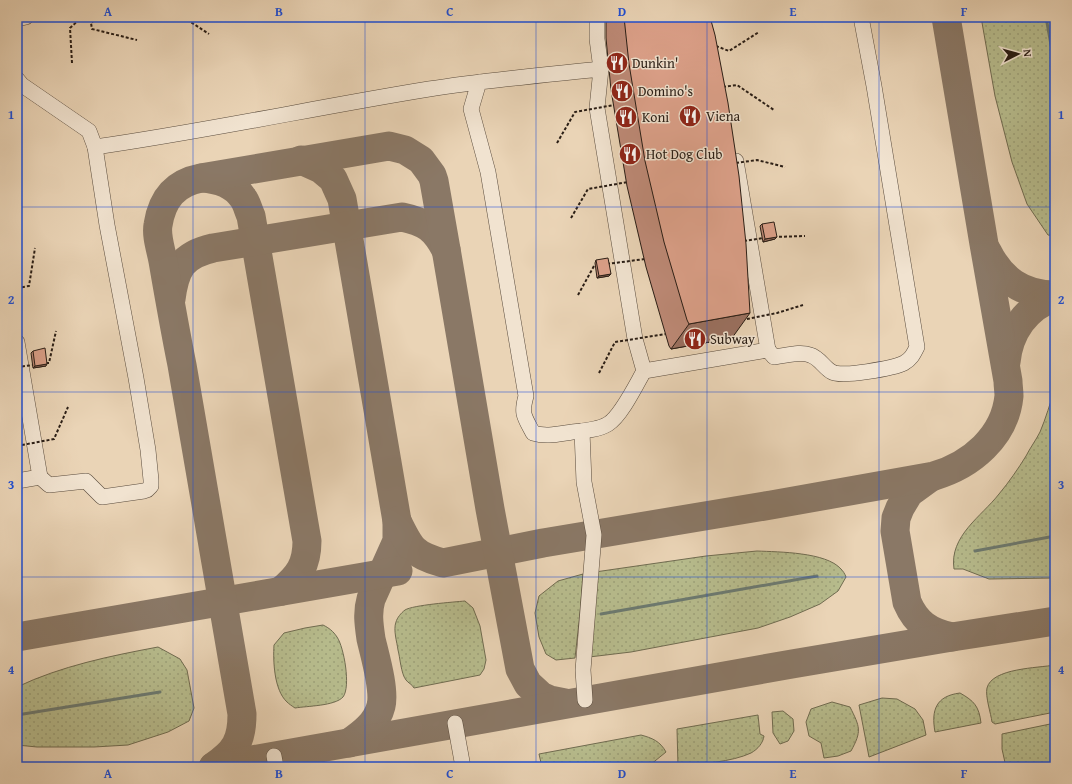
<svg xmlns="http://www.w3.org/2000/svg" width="1072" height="784" font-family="'Gentium Book Plus',serif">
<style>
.grass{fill:url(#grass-dots);stroke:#706c51}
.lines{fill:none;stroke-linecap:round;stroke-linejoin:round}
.stream{stroke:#6c7a71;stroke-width:3}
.taxiway{stroke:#8a7866;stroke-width:29}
.minor-casing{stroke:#594b3d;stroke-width:16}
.path{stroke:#291d15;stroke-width:2;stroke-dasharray:3 2;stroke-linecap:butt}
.minor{stroke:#f1e3d0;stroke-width:15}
.path-bridge{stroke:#291d15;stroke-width:2;stroke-dasharray:3 2;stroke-linecap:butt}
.wall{fill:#be8a77;stroke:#291d15}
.shaded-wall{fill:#9b7161;stroke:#291d15}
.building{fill:#dda18a;stroke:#291d15}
.grid{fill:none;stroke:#1d4ed8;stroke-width:1;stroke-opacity:0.55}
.labels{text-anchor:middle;stroke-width:3;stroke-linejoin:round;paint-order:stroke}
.poi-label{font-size:14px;fill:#291d15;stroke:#f1e3d0;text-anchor:start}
.neatline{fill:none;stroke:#1d4ed8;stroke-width:1.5}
.grid-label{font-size:13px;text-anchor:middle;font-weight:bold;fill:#1d4ed8}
</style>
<defs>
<pattern id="grass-dots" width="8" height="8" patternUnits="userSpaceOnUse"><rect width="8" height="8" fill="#b7bc8d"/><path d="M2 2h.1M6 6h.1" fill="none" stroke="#9da179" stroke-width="1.8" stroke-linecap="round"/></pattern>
</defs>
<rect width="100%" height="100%" fill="#ead4b6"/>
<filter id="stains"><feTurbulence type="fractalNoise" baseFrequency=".005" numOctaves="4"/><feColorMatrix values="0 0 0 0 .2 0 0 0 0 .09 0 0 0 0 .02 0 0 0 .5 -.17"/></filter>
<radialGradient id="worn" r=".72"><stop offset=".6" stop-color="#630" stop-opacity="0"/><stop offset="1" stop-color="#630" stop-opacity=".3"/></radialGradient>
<g class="grass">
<path d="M981,17H1055V236L1048,235L1027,204L1012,162L995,96Z"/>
<path d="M1055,389V578L989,579L963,569H954C949,536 982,516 999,494C1009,482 1018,469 1026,456C1030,448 1036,440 1040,432C1046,418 1050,403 1055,389Z"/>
<path d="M757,551C779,552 826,552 841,569C843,571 845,574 846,577L838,591L820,604L790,617L758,628L631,652L589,657L595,572L706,556Z"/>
<path d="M583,574L580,613L575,658L556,660L546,654L539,637L535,613L539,596L558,581Z"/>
<path d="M465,601L473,608L480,626L486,660L484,669L480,675L414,688C412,684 408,683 406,680C401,674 400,657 398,650C397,642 393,630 396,622C397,618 401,613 405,610C413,605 454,602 465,601Z"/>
<path d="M323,625C329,628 333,631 337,637C344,647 351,687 343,697C335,706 307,706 295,708C292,706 289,704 287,702C274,690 273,661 274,645L284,633L305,628Z"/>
<path d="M158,647L180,659L187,670L194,708L189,721L168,732L128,745L94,747H37L17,745V687C61,666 110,656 158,647Z"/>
<path d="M1055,665V712L995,724L992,722C991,714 985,696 987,688C992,668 1038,668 1055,665Z"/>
<path d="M960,693C974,701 979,706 981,723L935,732C931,710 936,696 960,693Z"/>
<path d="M882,698L897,699L915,709L923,720L926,735L869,757L859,705Z"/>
<path d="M832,702L850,707C860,727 862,731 851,751L838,756L824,758L821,743L809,736L806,722L811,709Z"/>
<path d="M783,711L793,719L794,731L788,741L780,744L773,733L772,712Z"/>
<path d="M758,715L760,734L764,736C763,743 758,749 751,753C732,762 700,764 678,766L677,729Z"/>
<path d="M1055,723V767H1006L1002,749V734Z"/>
<path d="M641,735C652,738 660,741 666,752L650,765L639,763L635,767H542L539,754Z"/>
</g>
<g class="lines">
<g class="stream">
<path d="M1046,17L1055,67"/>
<path d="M975,551L1055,536"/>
<path d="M601,614L817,576"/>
<path d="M17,715L160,692"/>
</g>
<g class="taxiway">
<path d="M301,160L321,169L333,179L342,199L397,521V541L371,599C367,613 369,625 371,639C375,656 385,690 381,706C377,723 362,734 349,743"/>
<path d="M202,178C217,179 234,184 243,198C247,203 248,210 251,216L307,541C307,565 299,576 281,591"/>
<path d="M987,251C1001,279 1022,295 1055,295"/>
<path d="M171,299C175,269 182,255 213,248L402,217C426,222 435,229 446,250"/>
<path d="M1006,362C1009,332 1026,307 1055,297"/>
<path d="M931,477L909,493L900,508L896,518L895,531L907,602C916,623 929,632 952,637"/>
<path d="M397,521C410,548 413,555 443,563L543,543L771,505L934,476C971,465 1005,437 1009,396C1009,391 1008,386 1008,381L984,244L946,17"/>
<path d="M17,637L398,571"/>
<path d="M214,766C235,752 242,741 242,714C221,598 203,481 182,365C175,330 169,296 163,261C161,250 156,236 158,225C162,199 175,183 201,178L389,146L405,150L421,160L432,175L434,181L447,255L490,509L520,669L528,684L541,696L550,700L565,703"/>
<path d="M213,767L792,664L952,637L1055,621"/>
</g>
<g class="minor-casing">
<g id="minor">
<path d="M597,17V39L601,69"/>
<path d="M17,19L26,17"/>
<path d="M17,79L22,85L89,131L95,147"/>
<path d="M17,342L40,477L17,481"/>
<path d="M768,350L774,357C785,356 800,351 810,355C820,358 824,368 832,372C840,378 894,368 904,363C911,359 913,355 917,347L874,86L861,17"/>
<path d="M644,371L768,350L736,161"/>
<path d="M582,431L584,482L594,535L583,670L585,700"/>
<path d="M40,477L49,485L86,481L102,497L144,491L147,490L151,486V480L148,450L136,378L107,225L95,147C207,131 318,107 429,89C486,80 544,75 601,69L597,108L635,339L644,371C636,385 621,416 608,424C598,430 583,431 572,432C558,434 546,437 533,433C524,416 521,414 526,396L488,172L471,109L479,82"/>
<path d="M455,723L463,767"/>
<path d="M274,756L276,767"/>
</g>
</g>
<g class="path">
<path d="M98,17L91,23L92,29L137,40"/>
<path d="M183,17L209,34"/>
<path d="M72,63L70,28L82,17"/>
<path d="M17,200L20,180"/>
<path d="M17,288L29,286L35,248"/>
</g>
<use href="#minor" class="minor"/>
<g class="path-bridge">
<path d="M716,46L729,51L759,32"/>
<path d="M723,87L737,85L774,110"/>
<path d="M557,143L575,112L614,105"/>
<path d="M736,163L757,160L785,167"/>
<path d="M571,218L588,189L628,182"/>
<path d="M774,237L805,236"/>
<path d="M744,241L764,238"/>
<path d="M607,264L645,259"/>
<path d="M578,295L594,266L596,265"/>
<path d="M742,320L777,313L803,305"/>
<path d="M46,363H49L56,331"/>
<path d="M17,367L34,365"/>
<path d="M599,373L615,342L666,334"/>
<path d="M17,446L54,439L68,407"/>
</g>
</g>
<g class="wall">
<path d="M606,17H710L732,338L671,349L669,346L646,267L627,186L611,90L606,38Z"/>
<path d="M762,224L777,237L775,239L763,242L760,226Z"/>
<path d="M596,260L611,274L609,276L597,278L595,263Z"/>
<path d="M33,351L46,366L33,368L31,353Z"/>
</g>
<g class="shaded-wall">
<path d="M777,237L775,239L763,242L765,239Z"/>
<path d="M611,274L609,276L597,278L599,276Z"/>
<path d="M750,313L732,338L671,349L689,324Z"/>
<path d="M47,364L46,366L33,368L35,366Z"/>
<path d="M20,439L17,444V440Z"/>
</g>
<g class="building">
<path d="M624,17H710L715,35L728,103L739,176L746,244L750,313L689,324L687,320L664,242L645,161L629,64Z"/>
<path d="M774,222L777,237L765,239L762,224Z"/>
<path d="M608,258L611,274L599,276L596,260Z"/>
<path d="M45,348L47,364L35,366L33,351Z"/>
<path d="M17,378L20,439L17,440Z"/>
</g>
<path class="grid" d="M193,17V767M365,17V767M536,17V767M707,17V767M879,17V767M17,207H1055M17,392H1055M17,577H1055"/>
<defs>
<g id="restaurant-disc" transform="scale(1.15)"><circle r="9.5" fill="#8f2418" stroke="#f1e3d0"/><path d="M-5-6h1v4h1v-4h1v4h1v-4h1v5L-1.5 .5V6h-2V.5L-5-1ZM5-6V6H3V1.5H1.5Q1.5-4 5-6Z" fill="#fff"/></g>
</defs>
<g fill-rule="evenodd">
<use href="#restaurant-disc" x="617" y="63"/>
<use href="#restaurant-disc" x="622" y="91"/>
<use href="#restaurant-disc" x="690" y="116"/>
<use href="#restaurant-disc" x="626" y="117"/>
<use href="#restaurant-disc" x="630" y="154"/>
<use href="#restaurant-disc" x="695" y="339"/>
</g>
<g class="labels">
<g class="poi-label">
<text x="632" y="68">Dunkin'</text>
<text x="638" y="96">Domino's</text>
<text x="706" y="121">Viena</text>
<text x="642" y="122">Koni</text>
<text x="646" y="159">Hot Dog Club</text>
<text x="710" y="344">Subway</text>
</g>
</g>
<rect width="1072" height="784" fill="none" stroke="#ead4b6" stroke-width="44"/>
<g transform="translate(1018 54) rotate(84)" stroke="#f1e3d0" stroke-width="3" paint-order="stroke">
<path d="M0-3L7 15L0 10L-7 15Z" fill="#291d15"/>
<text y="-6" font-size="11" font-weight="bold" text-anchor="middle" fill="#291d15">N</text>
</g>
<rect x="22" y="22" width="1028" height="740" class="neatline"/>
<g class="grid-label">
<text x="108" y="16">A</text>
<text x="279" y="16">B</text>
<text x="450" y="16">C</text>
<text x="622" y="16">D</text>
<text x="793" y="16">E</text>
<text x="964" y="16">F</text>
<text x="11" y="119">1</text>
<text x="1061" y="119">1</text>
<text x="11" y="304">2</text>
<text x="1061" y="304">2</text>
<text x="11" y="489">3</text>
<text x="1061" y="489">3</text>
<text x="11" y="674">4</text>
<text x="1061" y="674">4</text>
<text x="108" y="778">A</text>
<text x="279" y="778">B</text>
<text x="450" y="778">C</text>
<text x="622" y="778">D</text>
<text x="793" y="778">E</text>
<text x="964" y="778">F</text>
</g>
<rect width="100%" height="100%" filter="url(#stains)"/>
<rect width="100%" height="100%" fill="url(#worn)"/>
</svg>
